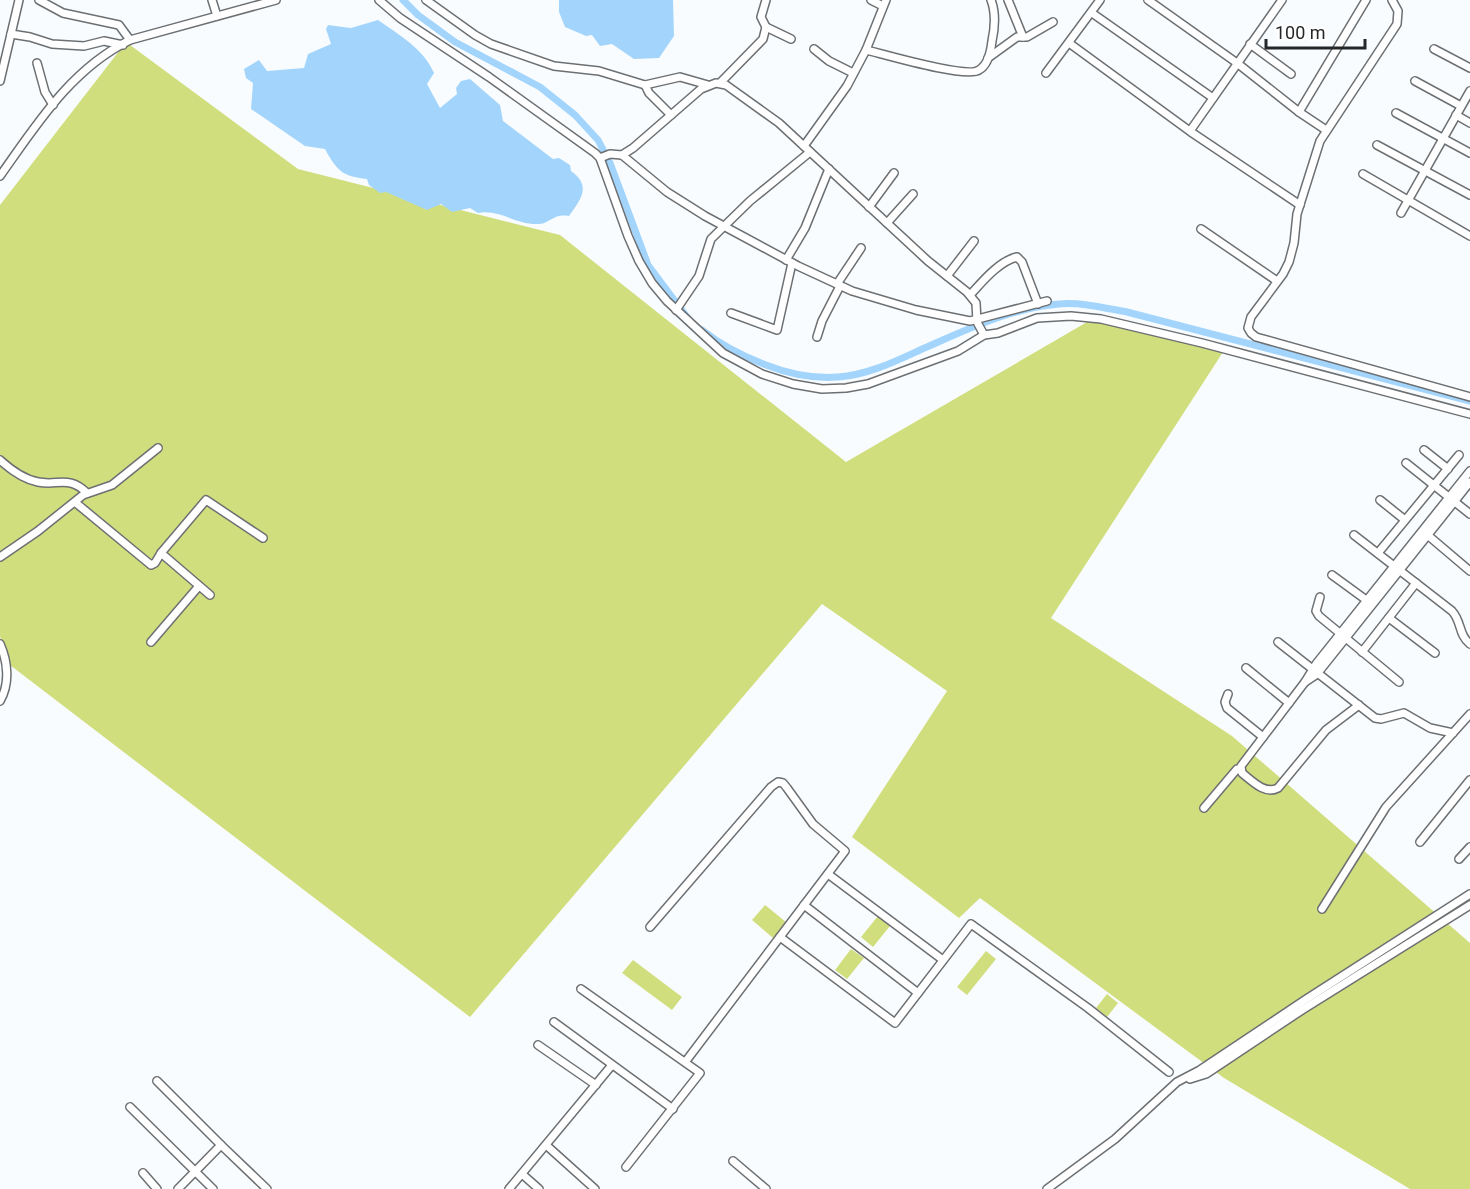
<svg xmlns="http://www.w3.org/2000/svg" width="1470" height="1189" font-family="Roboto,sans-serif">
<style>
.green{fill:#d1de7e}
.water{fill:#a3d5fc}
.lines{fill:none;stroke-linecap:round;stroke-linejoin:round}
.canal{stroke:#a3d5fc;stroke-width:7}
.street-casing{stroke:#6d7073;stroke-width:10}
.street{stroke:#fff;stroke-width:7}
</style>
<rect width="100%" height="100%" fill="#f9fcff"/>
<g class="green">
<path d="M126,42L298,169L560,235L846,462L1094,318L1225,349L1051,618L1232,736L1470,943V1189H1410L1224,1078L980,898L959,918L852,837L947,691L822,604L470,1017L6,662L0,636V205Z"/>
<path d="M765,905L786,922L773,938L752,920Z"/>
<path d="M878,916L890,926L873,947L861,937Z"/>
<path d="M851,949L864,958L847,979L835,970Z"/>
<path d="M986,951L996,959L967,995L957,987Z"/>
<path d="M633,960L682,997L672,1010L622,973Z"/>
<path d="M1107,994L1118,1003L1107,1017L1096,1008Z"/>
</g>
<g class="water">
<path d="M559,0H673L674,36L659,58L634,59L612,44L600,46L592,35L586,36L565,27L559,12Z"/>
<path d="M378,20C399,35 423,48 434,73L427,84L440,108L457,94L456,88L461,81L470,79L500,105L503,121L553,159L559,158L570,165L571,171C592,186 581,199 569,216C553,213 550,224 538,224C517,225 499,209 478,213L470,208L452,212L441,204L427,210L386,192L380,193L369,185L367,179C342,176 337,171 325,149L305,146L251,109L253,83L246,78L244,69L259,60L267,71L304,68L308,54L331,44L326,29L328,25L351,28Z"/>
</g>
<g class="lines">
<g class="canal">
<path d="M403,0L418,15L455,42L540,87L575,115L598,140L610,163L648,265L687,317"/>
<path d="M702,330C722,346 742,356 766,365C789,374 812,379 838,377C867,375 894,362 920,350C964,331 1010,308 1059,304C1081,302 1105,308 1127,312L1470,401"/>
</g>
<g class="street-casing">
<g id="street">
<path d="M39,0L63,13L119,25L130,40"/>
<path d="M212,0L217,16"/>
<path d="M379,0L400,18L489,77L595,153L600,158L628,236L639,261L652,283L667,301L723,353L762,374L793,384L822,389L846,388L868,384L958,351L984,335L998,333L1037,318L1071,316L1101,319L1202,343L1470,414"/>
<path d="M426,0L475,35L491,44L554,66L599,71L645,85L680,77L708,85"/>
<path d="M871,0L883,6"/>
<path d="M1008,0L1023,37"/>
<path d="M1148,0L1237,63L1299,112L1326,130"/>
<path d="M1392,0L1398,11L1397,24L1320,141L1297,214L1294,243L1289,262L1283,274L1251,317L1248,328L1251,333L1256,337L1470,397"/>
<path d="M1092,13L1213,98"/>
<path d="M766,27L791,39"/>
<path d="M11,34L30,37L52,44L84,46L104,41L123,45"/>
<path d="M1069,43L1191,132L1300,205"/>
<path d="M1250,44L1291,74"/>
<path d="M814,49L829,61L853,73"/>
<path d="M1434,49L1470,68"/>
<path d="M866,50C883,54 967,79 979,70C988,65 991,50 992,41C995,27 996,13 991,0"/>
<path d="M988,58L1017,37H1027L1053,22"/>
<path d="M37,63L45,92L53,105"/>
<path d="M1046,73L1100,0"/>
<path d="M0,81L19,0"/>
<path d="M1415,81L1461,106"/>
<path d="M720,83L763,39L766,27L761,17L766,0"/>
<path d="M645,85L649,93L671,115"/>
<path d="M1299,112L1366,0"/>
<path d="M1396,113L1470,153"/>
<path d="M1456,115L1470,123"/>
<path d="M1190,131L1282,0"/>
<path d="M1377,145L1470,195"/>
<path d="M804,146L847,86L866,50L886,0"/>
<path d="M622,155L633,148L701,89L716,83L726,85L779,123L928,261L967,292L976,303L977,322L984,335"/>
<path d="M600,158L610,154L622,155L667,192L705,216L798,266L852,291L916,310L970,321L1047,301"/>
<path d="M1363,174L1470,236"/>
<path d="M0,176C37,124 71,69 130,40L276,0"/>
<path d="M869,207L894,173"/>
<path d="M1401,213L1470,91"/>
<path d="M887,223L913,194"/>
<path d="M1201,229L1277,281"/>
<path d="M786,260L805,228L829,169"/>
<path d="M947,276L974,241"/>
<path d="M837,284L861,248"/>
<path d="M970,295C982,282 999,261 1017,257L1022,262L1038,304"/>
<path d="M676,310L699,276L711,239L750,201L810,152"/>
<path d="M731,313L777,330L792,263"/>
<path d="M817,337L822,321L840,286"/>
<path d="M1424,450L1448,469"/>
<path d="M0,460C11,470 23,479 38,482C58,486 69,475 87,493"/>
<path d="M1406,463L1470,514"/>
<path d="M1470,471L1316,664L1305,682L1317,674L1470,482"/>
<path d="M1380,500L1405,520"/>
<path d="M76,503L151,565L155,563L161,553L206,500L263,538"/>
<path d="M1424,532L1470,571"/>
<path d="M1354,535L1452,611C1462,622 1458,634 1470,644"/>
<path d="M161,553L210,595"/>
<path d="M1378,553L1459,455"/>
<path d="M0,557L38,531L83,495L112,485L158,448"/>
<path d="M1332,575L1369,602"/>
<path d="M1320,597L1316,611L1319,616L1399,682"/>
<path d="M1389,618L1435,653"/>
<path d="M151,642L199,586"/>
<path d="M1278,642L1375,718L1381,719L1404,713L1430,728L1453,733"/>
<path d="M0,644C8,662 10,684 0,701"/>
<path d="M1362,652L1416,583"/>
<path d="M1246,668L1289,703"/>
<path d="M1305,682L1241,766L1242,773C1252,781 1265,795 1278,788L1326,730L1359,705"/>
<path d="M1228,694L1225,702L1227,708L1263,737"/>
<path d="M1204,808L1237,769L1240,770"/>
<path d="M1420,842L1470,780"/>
<path d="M1459,859L1470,847"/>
<path d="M828,874L943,960"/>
<path d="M804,905L918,993"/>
<path d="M1322,909L1386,807L1470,714"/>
<path d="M650,927L771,787L778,782L783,783L787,788L813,824L845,851L686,1061"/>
<path d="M780,937L895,1023L971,924L1088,1008L1169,1072"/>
<path d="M581,989L700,1073L626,1167"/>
<path d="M554,1022L673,1109"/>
<path d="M538,1045L596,1085"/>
<path d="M1190,1079L1206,1074L1302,1010L1470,905"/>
<path d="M157,1081L221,1145L178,1189"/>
<path d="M130,1107L213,1189"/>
<path d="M221,1145L267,1189"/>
<path d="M546,1145L595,1189"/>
<path d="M733,1161L766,1189"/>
<path d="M143,1173L157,1189"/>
<path d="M522,1174L539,1189"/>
<path d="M509,1189L612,1065"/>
<path d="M1047,1189L1115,1139L1177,1082L1200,1070L1305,1000L1470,894"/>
</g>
</g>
<use href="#street" class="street"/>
</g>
<path d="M1266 39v9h99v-9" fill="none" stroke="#252627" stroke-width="3"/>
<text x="1275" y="39" font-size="18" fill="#252627" stroke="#ffffff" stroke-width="4.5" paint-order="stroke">100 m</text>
</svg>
